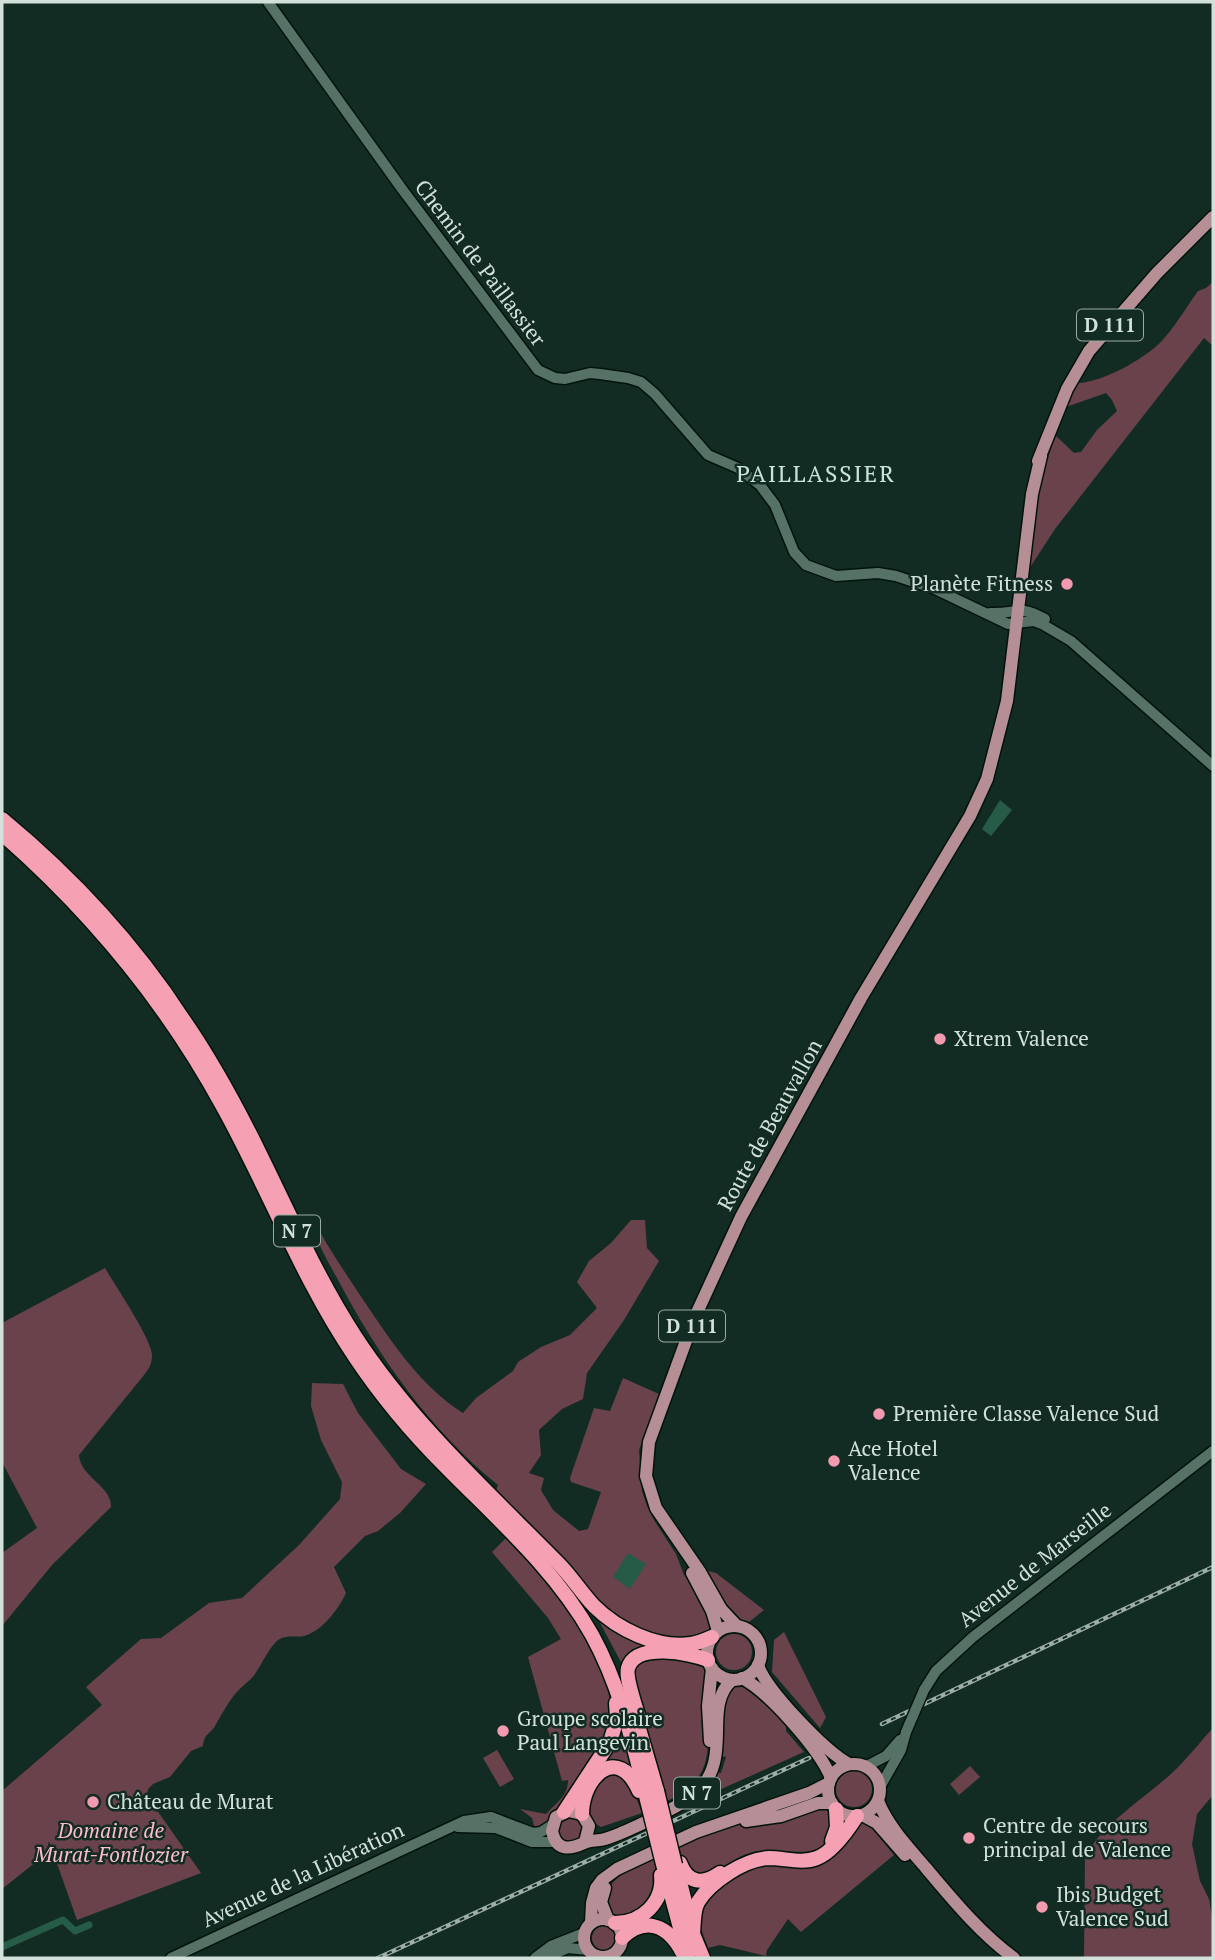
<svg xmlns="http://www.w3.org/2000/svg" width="1215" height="1960" font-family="'PT Serif',serif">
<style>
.green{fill:#69424b}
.water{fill:#255b47}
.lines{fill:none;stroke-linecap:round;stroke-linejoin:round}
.canal{stroke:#255b47;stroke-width:7}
.secondary-casing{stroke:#00140c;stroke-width:13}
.primary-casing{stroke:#00140c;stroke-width:15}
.highway-casing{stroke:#00140c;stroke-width:17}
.secondary{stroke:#567266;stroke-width:10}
.primary{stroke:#b68e95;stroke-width:12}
.highway{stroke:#f6a0b4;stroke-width:14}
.rail-casing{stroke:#9caea7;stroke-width:4.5}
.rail{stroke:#132c23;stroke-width:2;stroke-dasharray:5;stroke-linecap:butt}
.secondary-bridge-casing{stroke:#00140c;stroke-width:13;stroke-linecap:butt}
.highway-bridge-casing{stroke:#00140c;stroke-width:17;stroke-linecap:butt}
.secondary-bridge{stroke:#567266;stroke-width:10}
.highway-bridge{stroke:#f6a0b4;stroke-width:14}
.poi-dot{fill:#f29aaf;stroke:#132c23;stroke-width:2.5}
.labels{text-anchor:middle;stroke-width:5;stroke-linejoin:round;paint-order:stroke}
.shield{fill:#132c23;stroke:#99aba3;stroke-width:2}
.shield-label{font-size:19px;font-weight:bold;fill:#d2e1da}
.street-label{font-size:21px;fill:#d2e1da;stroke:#132c23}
.poi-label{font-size:21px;fill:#d2e1da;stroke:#132c23;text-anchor:start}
.park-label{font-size:21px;font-style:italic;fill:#fdbcca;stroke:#132c23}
.neighbourhood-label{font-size:23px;letter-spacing:2px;fill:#c6e4d7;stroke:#132c23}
</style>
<rect width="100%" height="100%" fill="#132c23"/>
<g class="green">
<path d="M1213,282V346L1204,338L1055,529L1027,572C1033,526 1038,478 1056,436L1074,453L1081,452L1097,430L1117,411L1112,400L1106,393L1066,407L1076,383C1101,384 1151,356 1166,336C1178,322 1187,306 1198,291L1206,288Z"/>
<path d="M311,1214C324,1242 341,1266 358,1292C387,1335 418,1385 463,1413L476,1398L513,1371L518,1362L541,1347L570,1335L597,1308L577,1282L589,1261L611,1243L631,1220H645L647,1248L659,1261L624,1320L587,1373L583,1399L562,1409L539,1430L541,1455L529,1473L544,1478L541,1490L553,1510L579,1531L588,1529L601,1492L571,1482L570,1478L594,1408L610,1411L623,1378L659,1394L639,1450L642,1491L647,1506L654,1520L676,1554L684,1575L691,1580L710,1619V1630L705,1635L683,1642L648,1632L608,1615L496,1491L498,1485C430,1431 377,1354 337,1278C325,1256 314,1239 311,1214Z"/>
<path d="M105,1268C115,1285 152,1340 152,1355C152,1364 149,1369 144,1375L79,1455C80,1477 112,1486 111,1507L52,1565L2,1626V1553L37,1528L2,1462V1323Z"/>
<path d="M312,1383L343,1384L358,1413L401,1469L426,1484L400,1513L378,1531L365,1536L334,1567L346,1593C339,1608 324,1629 307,1635C297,1639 285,1633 276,1642C267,1651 262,1664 255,1674C250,1681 242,1686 236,1693C228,1702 222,1714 216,1724C211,1735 205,1731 203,1746L191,1751L170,1777L153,1784L148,1789L147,1796L201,1873L77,1920L49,1841L46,1854L2,1889V1791L102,1705L86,1687L141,1639L161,1638L209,1603L242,1598L299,1545L340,1499L342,1482L321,1440L311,1406Z"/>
<path d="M507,1537C545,1579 623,1665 609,1726C605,1745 591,1757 582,1772C575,1782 571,1796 563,1805C559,1809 554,1811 551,1815C546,1823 544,1825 535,1829L532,1818L520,1809L546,1814C556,1803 568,1796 568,1780L562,1781L528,1657L561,1639L548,1618L492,1552Z"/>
<path d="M708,1571L716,1573L764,1610L749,1622L733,1617L703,1572Z"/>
<path d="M597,1617L655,1643L623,1666Z"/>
<path d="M784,1632L826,1717L820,1728L772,1672L774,1640Z"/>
<circle cx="734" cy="1652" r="18"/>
<path d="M655,1656L702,1662L707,1672C708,1690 708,1708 708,1727C709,1766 704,1782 667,1801L631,1670L634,1665Z"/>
<path d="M735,1685H747L786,1722V1731L804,1752L708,1795L692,1808L690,1801L715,1772L721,1773L726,1757L719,1755L723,1702Z"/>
<path d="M621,1722L635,1770L602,1765Z"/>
<path d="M1213,1728V1795L1197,1814L1192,1844L1200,1881L1209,1899L1213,1924V1958H1084L1085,1859C1096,1828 1149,1795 1173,1772C1188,1758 1200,1742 1213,1728Z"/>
<path d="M497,1750L514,1779L500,1787L483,1758Z"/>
<path d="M970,1766L980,1777L959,1795L950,1784Z"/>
<path d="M613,1771L631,1784L642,1813L601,1827L596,1824L587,1812L591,1788Z"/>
<circle cx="854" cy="1789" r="18"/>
<path d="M816,1807L829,1809L834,1817C831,1825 830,1836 826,1843C814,1860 773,1846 753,1852C733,1857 719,1872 700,1879L683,1862L679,1846L716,1830Z"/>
<circle cx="571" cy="1830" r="12"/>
<path d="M859,1823H865L870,1826L894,1855L801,1932L788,1919L767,1950L766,1956L720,1945L708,1948L700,1926V1908L707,1898L749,1865H803Z"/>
<path d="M653,1858L659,1880L645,1910L617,1919L610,1916L604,1896C614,1875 633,1867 653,1858Z"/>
<circle cx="604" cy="1938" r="12"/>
</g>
<g class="water">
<path d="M1000,800L1012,810L991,836L982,829Z"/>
<path d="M628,1553L646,1564L630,1589L613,1577Z"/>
</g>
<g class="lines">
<path class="canal" d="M2,1947L63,1920L75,1931L89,1925"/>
<g class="secondary-casing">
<g id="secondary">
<path d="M268,2L402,189L538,370L555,378L565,379L590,373L600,374L628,378L641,382L655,394L708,455L738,468L760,485L775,505L794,552L806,565L836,576L878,573L896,576L935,589L1008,624L1034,621L1042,624L1071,641L1213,766"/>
<path d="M990,613C1018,614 1017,604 1045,619"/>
<path d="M924,1690L936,1671L973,1637L1213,1451"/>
<path d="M865,1767L886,1756L900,1740"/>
<path d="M880,1787L901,1750L906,1732"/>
<path d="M458,1827L496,1828L532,1842H556"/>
<path d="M171,1958L464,1821L491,1817L533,1833L541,1832L552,1825"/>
<path d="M535,1958L551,1946L584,1933"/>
<path d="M545,1958L568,1948L588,1950"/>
</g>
</g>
<g class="primary-casing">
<g id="primary">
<path d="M1038,461L1067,389L1089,351L1157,273L1213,217"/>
<path d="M692,1573L712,1611L718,1631"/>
<path d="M737,1626L721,1609L700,1572L656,1508L646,1476L649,1442L694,1319L741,1217L861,998L970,816L987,779L1007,701L1032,494L1041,456"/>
<circle cx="734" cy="1653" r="27"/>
<path d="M758,1665C766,1690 826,1752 849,1764"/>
<path d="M742,1678C769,1692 820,1750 831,1778"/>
<path d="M710,1741L708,1706L712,1668"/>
<circle cx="854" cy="1790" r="26"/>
<path d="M878,1801C888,1826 908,1847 926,1868C953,1900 980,1933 1014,1958"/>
<path d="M862,1815L877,1823L905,1855"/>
<path d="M746,1821L781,1816L818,1803H832"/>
<path d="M585,1842L589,1826L582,1814L568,1811L556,1817L552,1831C556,1851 569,1850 584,1843C589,1840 598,1841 605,1839C622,1834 684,1805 696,1793C735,1757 701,1708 732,1680"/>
<path d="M605,1888L601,1902L608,1920"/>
<circle cx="603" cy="1938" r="19"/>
<path d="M591,1923L592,1903L596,1888L602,1880L617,1869L696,1832L809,1793L829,1783"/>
</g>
</g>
<g class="highway-casing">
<g id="highway">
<path d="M2,819C71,876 134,944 183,1019C213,1062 238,1109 261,1156C291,1217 318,1279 355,1336C411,1422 486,1490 558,1563C571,1576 581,1592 594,1606C617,1629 657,1649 691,1644C698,1643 705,1640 712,1637"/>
<path d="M2,834C91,912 166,1002 223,1107C269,1190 302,1279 355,1357C381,1396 412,1433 445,1466C497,1519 555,1569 592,1635C620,1686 632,1740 646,1796"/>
<path d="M635,1715L657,1791"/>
<path d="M640,1722C637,1710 625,1678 628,1668C636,1642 690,1653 708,1660"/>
<path d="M564,1812L610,1742L617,1719L616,1703"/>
<path d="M582,1814C582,1777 618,1743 639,1791"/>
<path d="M832,1841L837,1827L836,1809"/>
<path d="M680,1863C688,1884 703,1885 720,1873"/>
<path d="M676,1866L693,1934L703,1958"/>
<path d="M664,1868L688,1958"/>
<path d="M615,1923C642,1923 664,1902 661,1875"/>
<path d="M693,1934C694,1924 693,1911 698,1902C711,1881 745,1859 769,1858C785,1858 802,1864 817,1858C833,1852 848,1830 857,1816"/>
<path d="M622,1938C645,1916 668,1925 682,1952"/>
</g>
</g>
<use href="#secondary" class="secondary"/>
<use href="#primary" class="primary"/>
<use href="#highway" class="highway"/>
<g class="rail-casing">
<g id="rail">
<path d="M882,1724L1213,1567"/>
<path d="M378,1958L809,1758"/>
</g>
</g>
<use href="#rail" class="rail"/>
<g class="secondary-bridge-casing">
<path id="secondary-bridge" d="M906,1732L924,1690"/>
</g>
<g class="highway-bridge-casing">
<g id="highway-bridge">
<path d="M657,1791L675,1865"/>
<path d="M646,1796L664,1868"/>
</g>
</g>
<use href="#secondary-bridge" class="secondary-bridge"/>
<use href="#highway-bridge" class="highway-bridge"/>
</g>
<g class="poi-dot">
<circle cx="1067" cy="584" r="7"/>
<circle cx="940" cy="1039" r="7"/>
<circle cx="879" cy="1414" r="7"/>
<circle cx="834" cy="1461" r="7"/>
<circle cx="503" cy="1731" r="7"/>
<circle cx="93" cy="1802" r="7"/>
<circle cx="969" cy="1838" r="7"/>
<circle cx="1042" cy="1907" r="7"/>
</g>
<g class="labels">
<g class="shield">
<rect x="1077" y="309.5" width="66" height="31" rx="5"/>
<rect x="274" y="1215.5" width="46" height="31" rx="5"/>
<rect x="659" y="1310.5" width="66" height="31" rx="5"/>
<rect x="674" y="1777.5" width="46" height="31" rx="5"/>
</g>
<g class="shield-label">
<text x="1110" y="332">D 111</text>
<text x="297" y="1238">N 7</text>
<text x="692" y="1333">D 111</text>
<text x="697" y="1800">N 7</text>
</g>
<g class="street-label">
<text transform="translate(480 263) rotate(53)" y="7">Chemin de Paillassier</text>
<text transform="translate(770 1125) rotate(-61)" y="7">Route de Beauvallon</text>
<text transform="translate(1035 1565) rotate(-38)" y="7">Avenue de Marseille</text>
<text transform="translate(303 1875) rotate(-25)" y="7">Avenue de la Libération</text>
</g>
<g class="poi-label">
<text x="1053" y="591" text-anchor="end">Planète Fitness</text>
<text x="954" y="1046">Xtrem Valence</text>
<text x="893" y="1421">Première Classe Valence Sud</text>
<text x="848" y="1456">Ace Hotel<tspan x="848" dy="24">Valence</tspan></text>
<text x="517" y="1726">Groupe scolaire<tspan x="517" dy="24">Paul Langevin</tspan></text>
<text x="107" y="1809">Château de Murat</text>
<text x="983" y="1833">Centre de secours<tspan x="983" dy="24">principal de Valence</tspan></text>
<text x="1056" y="1902">Ibis Budget<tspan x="1056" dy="24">Valence Sud</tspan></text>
</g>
<g class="park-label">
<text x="111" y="1838">Domaine de<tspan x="111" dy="24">Murat-Fontlozier</tspan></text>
</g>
<g class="neighbourhood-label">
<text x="816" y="482">PAILLASSIER</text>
</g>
</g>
<rect width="1215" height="1960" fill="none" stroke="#d2e1da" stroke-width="7"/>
</svg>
